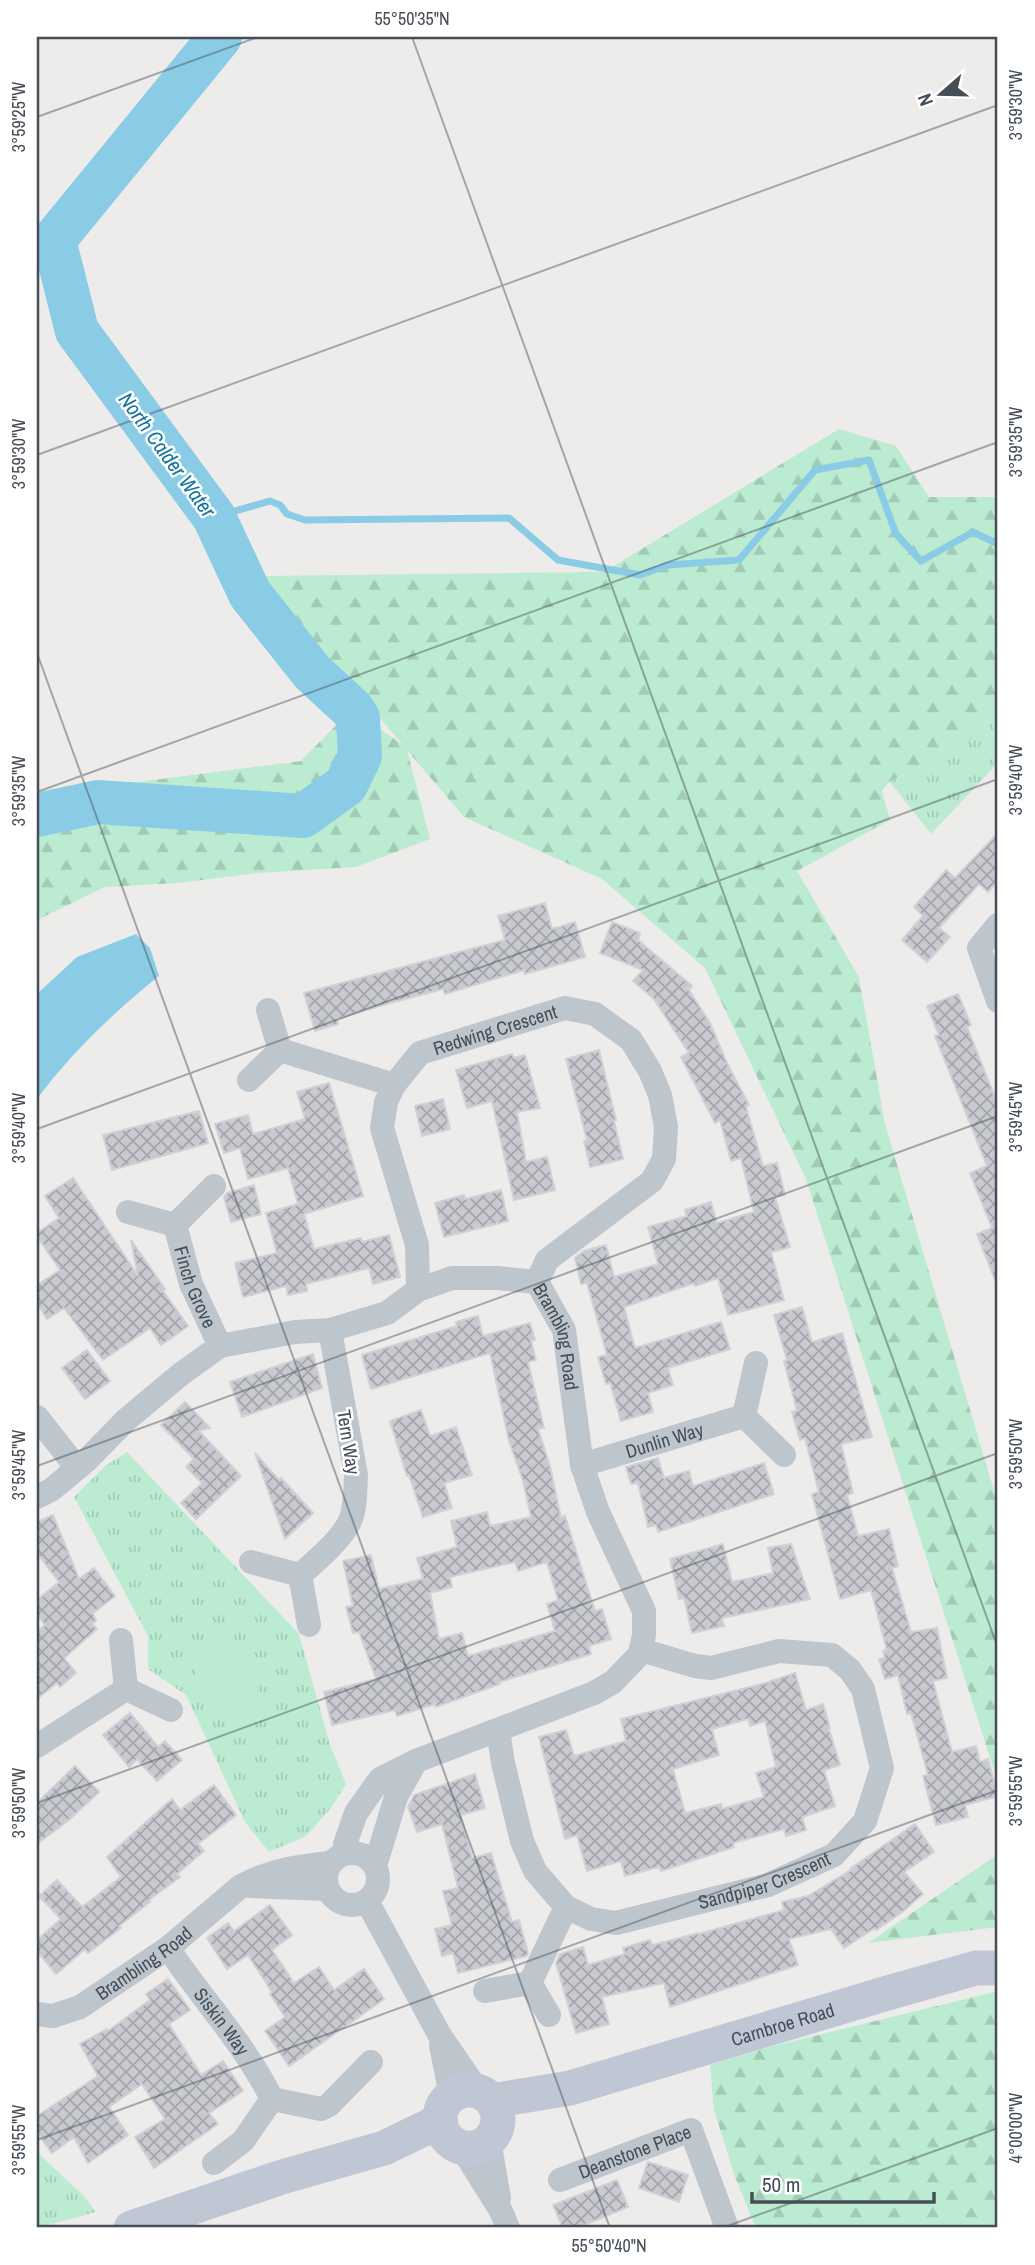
<svg xmlns="http://www.w3.org/2000/svg" width="1035" height="2265" font-family="'Archivo Narrow',sans-serif">
<style>
.grass{fill:url(#grass-tufts)}
.forest{fill:url(#forest-firs)}
.pitch{fill:#bbebd1}
.water{fill:#8acce6}
.lines{fill:none;stroke-linecap:round;stroke-linejoin:round}
.stream{stroke:#8acce6;stroke-width:7}
.river{stroke:#8acce6;stroke-width:44}
.building{fill:url(#building-cross-hatch);stroke:#d0d1d7;stroke-width:2;fill-rule:evenodd}
.street{stroke:#bdc5cd;stroke-width:24}
.secondary{stroke:#bfc7d4;stroke-width:35}
.ticks{fill:none;stroke:#454d57;stroke-width:2;stroke-opacity:0.45}
.labels{text-anchor:middle;stroke-width:5;stroke-linejoin:round;paint-order:stroke}
.street-label{font-size:19px;fill:#454d57;stroke:#fff}
.water-label{font-size:21px;font-style:italic;fill:#14759c;stroke:#fff}
.neatline{fill:none;stroke:#454d57;stroke-width:2.5}
.ticks-label{font-size:18px;text-anchor:middle;fill:#454d57}
</style>
<defs>
<pattern id="grass-tufts" width="24" height="20" patternUnits="userSpaceOnUse" patternTransform="scale(1.75)"><rect width="24" height="20" fill="#bbebd1"/><path d="M3 7l-1-3M5 7V3M7 7l1-3M15 17l-1-3M17 17v-4M19 17l1-3" fill="none" stroke="#a2cbb6"/></pattern>
<pattern id="forest-firs" width="22" height="20" patternUnits="userSpaceOnUse" patternTransform="scale(1.75)"><rect width="22" height="20" fill="#bbebd1"/><path d="M5 1l3.5 6h-7zM16 11l3.5 6h-7z" fill="#a2cbb6"/></pattern>
<pattern id="building-cross-hatch" width="8" height="8" patternUnits="userSpaceOnUse" patternTransform="scale(1.75)"><rect width="8" height="8" fill="#c9cad0"/><path d="M0 0l8 8M0 8l8-8" fill="none" stroke="#a5a6ac"/></pattern>
</defs>
<rect width="100%" height="100%" fill="#eeeceb"/>
<g class="grass">
<path d="M998,708V763L931,834L890,782L962,745Z"/>
<path d="M127,1452L299,1634L330,1745L346,1784L331,1808L306,1836L269,1852L245,1822L186,1695L148,1669V1636L74,1497L105,1466Z"/>
<path d="M37,2152L85,2197L96,2212L37,2228Z"/>
</g>
<g class="forest">
<path d="M839,429L896,446L929,497H998V710L967,743L889,782L882,791L890,820L797,871L859,977L885,1124L998,1504V1783L806,1179L705,968L602,879L464,817L407,750L430,839L356,867L258,873L178,883L105,887L37,920V795L301,761L352,709L403,745L258,576L604,572Z"/>
<path d="M998,1854V1927L868,1943Z"/>
<path d="M998,1991V2228H756L735,2177L714,2110L710,2065L769,2047Z"/>
</g>
<path class="pitch" d="M226,1638L268,1707L231,1729L189,1661Z"/>
<path class="water" d="M136,934L150,948L159,976C114,1012 71,1053 37,1099V994L77,957Z"/>
<g class="lines">
<path class="stream" d="M214,517L270,501L280,505L287,514L305,520L509,518L558,560L640,575L668,565L739,560L815,470L869,460L896,534L921,561L973,532L998,544"/>
<path class="river" d="M37,815L98,802L303,816L346,785L360,756L358,718L352,709L312,672L250,594L214,517L77,331L54,240L220,37"/>
</g>
<g class="building">
<path d="M998,833V881L988,892L979,884L939,928L950,937L927,962L902,940L923,916L914,907L946,870L955,878Z"/>
<path d="M545,903L552,929L575,922L585,957L525,974L524,970L445,994L443,989L383,1005L337,1019L338,1024L315,1031L304,993L505,940L498,916Z"/>
<path d="M612,922L640,933L638,940L692,986L690,989L687,987L710,1023L727,1063L749,1105L746,1107L763,1166L777,1163L785,1195L775,1197L790,1247L771,1252L784,1300L728,1315L718,1278L695,1286L694,1283L624,1307L635,1348L721,1322L730,1349L668,1368L673,1385L648,1393L653,1412L621,1421L610,1383L606,1384L598,1357L607,1355L587,1283L581,1284L575,1258L584,1251L606,1245L614,1277L658,1264L648,1227L687,1216L685,1210L711,1202L717,1223L754,1212L741,1158L731,1161L720,1120L715,1123L681,1057L689,1053L654,999L633,981L643,970L600,953Z"/>
<path d="M958,994L971,1025L967,1027L998,1105L997,1285L977,1234L992,1228L970,1173L987,1166L935,1036L939,1035L927,1006Z"/>
<path d="M599,1050L616,1120L614,1121L623,1159L590,1167L584,1141L587,1140L566,1059Z"/>
<path d="M512,1054L514,1058L525,1055L540,1108L517,1112L526,1162L547,1157L555,1190L514,1200L492,1101L467,1108L456,1070Z"/>
<path d="M329,1083L363,1196L304,1214L314,1249L361,1238L362,1242L389,1235L400,1277L373,1284L369,1268L306,1284L307,1291L288,1295L286,1286L243,1297L235,1263L277,1253L266,1213L298,1204L288,1168L248,1179L240,1148L224,1153L215,1124L248,1115L253,1134L305,1119L297,1092Z"/>
<path d="M443,1099L450,1129L422,1136L415,1106Z"/>
<path d="M199,1111L208,1143L112,1170L103,1135Z"/>
<path d="M73,1178L138,1276L131,1240L165,1289L163,1291L188,1326L161,1345L150,1328L103,1360L64,1308L47,1319L37,1303V1285L60,1270L37,1236V1233L59,1218L45,1196Z"/>
<path d="M254,1185L261,1214L231,1222L224,1197L227,1193Z"/>
<path d="M501,1190L508,1221L444,1237L435,1203L464,1195L465,1199Z"/>
<path d="M802,1307L812,1342L842,1333L872,1437L841,1444L853,1493L847,1495L858,1536L889,1529L898,1566L892,1568L911,1632L937,1628L947,1678L933,1681L952,1752L976,1746L980,1762L988,1759L998,1796L965,1805L968,1817L936,1825L923,1776L928,1775L911,1713L907,1714L898,1675L885,1679L879,1659L885,1658L883,1651L887,1650L871,1590L840,1599L812,1494L819,1492L805,1438L800,1440L792,1412L797,1411L784,1361L787,1360L774,1315Z"/>
<path d="M478,1316L483,1336L530,1323L535,1340L531,1341L536,1360L528,1362L544,1428L538,1429L550,1466L561,1518L565,1516L595,1611L602,1609L611,1639L589,1646L591,1654L499,1682L500,1684L436,1707L435,1704L397,1716L395,1710L332,1725L324,1692L376,1679L359,1632L353,1633L346,1607L353,1606L343,1561L371,1555L379,1589L423,1579L417,1558L457,1547L451,1521L487,1512L490,1526L531,1517L523,1481L509,1441L490,1353L371,1389L362,1355L457,1326L456,1322ZM515,1562L518,1571L547,1562L558,1600L547,1604L555,1631L468,1656L462,1633L439,1639L430,1593L452,1587L450,1577Z"/>
<path d="M87,1350L110,1381L85,1399L62,1368Z"/>
<path d="M313,1354L322,1388L242,1417L230,1382Z"/>
<path d="M185,1402L210,1428L199,1431L241,1476L196,1519L181,1503L202,1483L186,1467L194,1459L161,1425Z"/>
<path d="M421,1410L430,1436L456,1427L472,1475L444,1483L452,1508L423,1517L409,1475L407,1476L390,1421Z"/>
<path d="M255,1453L279,1480L281,1478L313,1513L285,1539Z"/>
<path d="M658,1458L664,1478L689,1471L693,1486L764,1463L774,1494L658,1532L656,1525L648,1527L638,1483L631,1484L626,1467Z"/>
<path d="M53,1515L79,1579L94,1568L115,1596L93,1613L96,1621L92,1624L97,1629L64,1658L76,1673L60,1687L57,1683L37,1699V1631L45,1625L37,1614V1600L59,1582L37,1553V1522Z"/>
<path d="M723,1544L732,1582L773,1573L768,1548L791,1544L810,1599L722,1618L724,1626L692,1633L684,1598L679,1599L670,1559Z"/>
<path d="M795,1673L806,1710L823,1704L830,1728L829,1729L840,1765L824,1770L835,1806L802,1817L806,1830L786,1836L784,1829L733,1843L734,1847L661,1871L659,1867L625,1876L621,1861L587,1871L577,1835L565,1839L539,1737L566,1730L574,1756L626,1741L621,1719L762,1684ZM748,1719L750,1726L765,1721L776,1767L756,1773L764,1797L722,1809L721,1804L685,1813L673,1769L719,1755L712,1729Z"/>
<path d="M130,1713L158,1747L165,1741L182,1760L157,1781L137,1759L129,1767L103,1735Z"/>
<path d="M75,1766L99,1792L70,1819L37,1844V1803Z"/>
<path d="M475,1774L485,1808L461,1815L472,1858L491,1853L512,1922L519,1920L528,1953L526,1956L458,1973L453,1953L442,1956L435,1929L452,1925L443,1891L458,1888L442,1824L417,1832L408,1807L414,1795Z"/>
<path d="M214,1785L236,1815L198,1844L204,1851L177,1874L180,1877L149,1900L150,1902L119,1926L121,1928L88,1953L85,1949L56,1974L37,1951V1940L61,1919L39,1896L57,1880L82,1907L121,1877L107,1857L172,1799L180,1810Z"/>
<path d="M915,1824L934,1852L904,1872L923,1894L901,1913L876,1930L875,1928L844,1948L831,1929L789,1939L798,1965L670,2007L664,1983L602,1997L609,2024L576,2033L556,1963L560,1954L583,1947L588,1965L625,1954L623,1948L650,1940L652,1945L699,1933V1934L784,1910L782,1902L808,1896L851,1870L850,1869Z"/>
<path d="M270,1905L292,1935L272,1950L294,1983L319,1967L334,1990L364,1969L384,1999L289,2066L265,2031L285,2017L270,1994L272,1992L248,1955L227,1969L207,1938L228,1923L234,1931Z"/>
<path d="M168,1979L190,2010L169,2024L201,2075L223,2061L243,2091L209,2113L218,2124L154,2168L135,2137L165,2119L142,2084L109,2107L128,2135L88,2163L74,2137L52,2153L37,2132V2116L98,2076L80,2044L107,2029L108,2031L150,2000L146,1994Z"/>
<path d="M648,2162L688,2175L679,2202L639,2188Z"/>
<path d="M617,2180L628,2207L577,2228H563L553,2205Z"/>
</g>
<g class="lines">
<g class="street">
<path d="M998,925L979,948L998,1001"/>
<path d="M280,1050L394,1085"/>
<path d="M249,1080L280,1050L268,1010"/>
<path id="s1" d="M128,1212L175,1225L191,1284L220,1346"/>
<path d="M175,1225L214,1186"/>
<path id="s2" d="M418,1290L417,1245L382,1128L386,1102L394,1085L420,1053L565,1008L595,1014L631,1040L650,1071L660,1095L666,1127L664,1159L652,1181L547,1260L537,1282"/>
<path d="M756,1363L744,1416L784,1455"/>
<path d="M37,1417L77,1468"/>
<path id="s3" d="M582,1465L744,1416"/>
<path id="s4" d="M37,1497L51,1490L86,1461L126,1420L181,1374L220,1346L295,1332L330,1330L387,1313L418,1290L452,1278H497L537,1282L564,1330L582,1465L598,1512L644,1611V1635L640,1654L613,1682L594,1693L416,1761L380,1779L356,1813L345,1844L346,1853"/>
<path d="M251,1562L300,1575L309,1625"/>
<path d="M300,1575C316,1561 341,1540 350,1521C356,1507 355,1490 356,1475L330,1330"/>
<path d="M121,1640L126,1689"/>
<path id="s5" d="M498,1730L503,1763L522,1841L535,1871L566,1907L591,1919L616,1923L768,1885L834,1855L865,1821L882,1768L863,1689L850,1670L832,1655L779,1651L711,1668L695,1666L641,1650"/>
<path d="M37,1746L126,1689L171,1710"/>
<circle cx="352" cy="1879" r="26"/>
<path d="M375,1866L396,1797L416,1761"/>
<path d="M251,1886L327,1889"/>
<path d="M367,1901L439,2034L478,2091"/>
<path id="s6" d="M168,1948C201,1998 245,2044 272,2099"/>
<path d="M485,1991L530,1983"/>
<path id="s7" d="M37,2014L53,2016L80,2007L168,1948L241,1886C269,1871 298,1866 330,1863"/>
<path d="M549,2015L530,1983L566,1907"/>
<path d="M441,2045L451,2096"/>
<path d="M489,2140L499,2198"/>
<path d="M461,2147L501,2211L508,2228"/>
<path d="M214,2163L243,2141L272,2099L321,2109L329,2105L371,2062"/>
<path id="s8" d="M560,2180L691,2130L727,2228"/>
</g>
<g class="secondary">
<circle cx="469" cy="2119" r="29"/>
<path id="s9" d="M492,2101L570,2088L891,1992L976,1968H998"/>
<path d="M131,2228L282,2177L384,2148L440,2121"/>
</g>
</g>
<path class="ticks" d="M412,37L998,1648M37,117L258,37M37,455L998,105M37,653L610,2228M37,792L998,442M37,1129L998,779M37,1466L998,1116M37,1803L998,1453M37,2140L998,1790M722,2228L998,2128"/>
<g class="labels">
<g class="street-label">
<text dy="7" stroke="none"><textPath href="#s2" startOffset="332">Redwing Crescent</textPath></text>
<text dy="7" stroke="none"><textPath href="#s1" startOffset="114">Finch Grove</textPath></text>
<text dy="7" stroke="none"><textPath href="#s4" startOffset="628">Brambling Road</textPath></text>
<text dy="7" stroke="none"><textPath href="#s3" startOffset="86">Dunlin Way</textPath></text>
<text transform="translate(349 1442) rotate(81)" y="7">Tern Way</text>
<text dy="7" stroke="none"><textPath href="#s5" startOffset="401">Sandpiper Crescent</textPath></text>
<text dy="7" stroke="none"><textPath href="#s7" startOffset="122">Brambling Road</textPath></text>
<text dy="7" stroke="none"><textPath href="#s6" startOffset="91">Siskin Way</textPath></text>
<text dy="7" stroke="none"><textPath href="#s9" startOffset="301">Carnbroe Road</textPath></text>
<text dy="7" stroke="none"><textPath href="#s8" startOffset="80">Deanstone Place</textPath></text>
</g>
<g class="water-label">
<text transform="translate(167 455) rotate(54)" y="7">North Calder Water</text>
</g>
</g>
<rect width="1035" height="2265" fill="none" stroke="#ffffff" stroke-width="77"/>
<g transform="translate(941 94) rotate(250)" stroke="#ffffff" stroke-width="5" paint-order="stroke">
<path d="M0-5L12 26L0 18L-12 26Z" fill="#454d57"/>
<text y="-10" font-size="19" font-weight="bold" text-anchor="middle" fill="#454d57">N</text>
</g>
<path d="M752 2192v10h182v-10" fill="none" stroke="#454d57" stroke-width="3.5"/>
<text x="762" y="2192" font-size="21" fill="#454d57" stroke="#ffffff" stroke-width="5" paint-order="stroke">50 m</text>
<rect x="38" y="38" width="958" height="2188" class="neatline"/>
<g class="ticks-label">
<text x="412" y="25">55°50'35"N</text>
<text transform="translate(1016 105) rotate(-90)" y="6">3°59'30"W</text>
<text transform="translate(19 117) rotate(-90)" y="6">3°59'25"W</text>
<text transform="translate(1016 442) rotate(-90)" y="6">3°59'35"W</text>
<text transform="translate(19 454) rotate(-90)" y="6">3°59'30"W</text>
<text transform="translate(1016 780) rotate(-90)" y="6">3°59'40"W</text>
<text transform="translate(19 791) rotate(-90)" y="6">3°59'35"W</text>
<text transform="translate(1016 1117) rotate(-90)" y="6">3°59'45"W</text>
<text transform="translate(19 1128) rotate(-90)" y="6">3°59'40"W</text>
<text transform="translate(1016 1454) rotate(-90)" y="6">3°59'50"W</text>
<text transform="translate(19 1465) rotate(-90)" y="6">3°59'45"W</text>
<text transform="translate(1016 1791) rotate(-90)" y="6">3°59'55"W</text>
<text transform="translate(19 1803) rotate(-90)" y="6">3°59'50"W</text>
<text transform="translate(1016 2128) rotate(-90)" y="6">4°00'00"W</text>
<text transform="translate(19 2140) rotate(-90)" y="6">3°59'55"W</text>
<text x="609" y="2252">55°50'40"N</text>
</g>
</svg>
